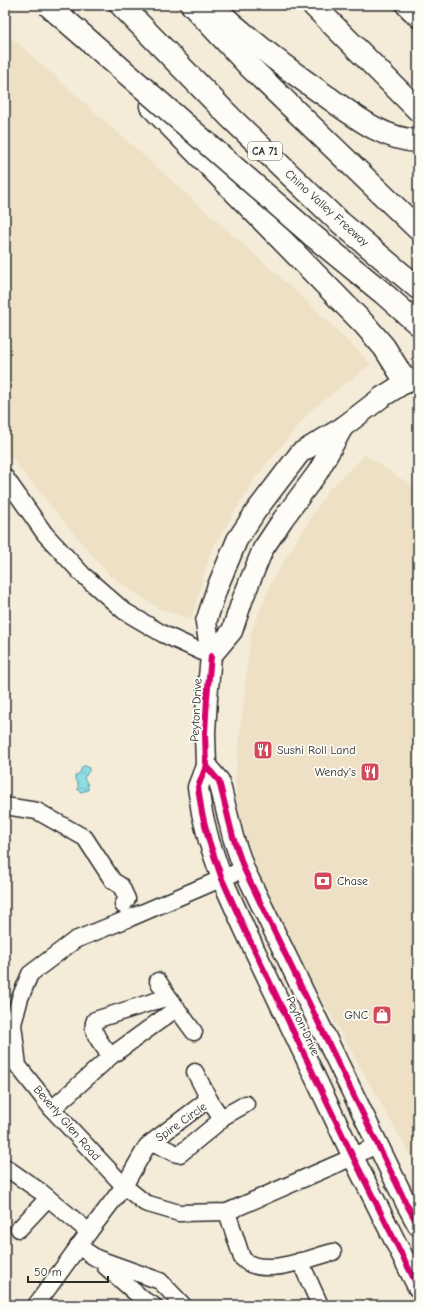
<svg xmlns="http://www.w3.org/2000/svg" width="423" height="1310" font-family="'Comic Neue',sans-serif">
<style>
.built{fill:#ede0c4}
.water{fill:url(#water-ripples);stroke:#65969a}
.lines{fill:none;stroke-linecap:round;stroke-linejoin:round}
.minor-casing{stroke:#2b2b2b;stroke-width:19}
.major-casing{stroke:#2b2b2b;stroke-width:23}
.highway-casing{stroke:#2b2b2b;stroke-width:25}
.minor{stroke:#fdfcf7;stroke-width:16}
.major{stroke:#fdfcf7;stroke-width:20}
.highway{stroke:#fdfcf7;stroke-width:22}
.highway-bridge-casing{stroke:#2b2b2b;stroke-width:25;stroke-linecap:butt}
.highway-bridge{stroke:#fdfcf7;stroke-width:22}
.cycleway-casing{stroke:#fdfcf7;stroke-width:8}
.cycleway{stroke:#d6006c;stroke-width:6}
.labels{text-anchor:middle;stroke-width:3.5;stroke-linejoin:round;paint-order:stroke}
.shield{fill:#fdfcf7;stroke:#6a6a68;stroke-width:1}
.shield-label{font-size:11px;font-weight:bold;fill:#2b2b2b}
.street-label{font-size:12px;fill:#2b2b2b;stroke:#fdfcf7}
.poi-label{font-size:12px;fill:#2b2b2b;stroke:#fdfcf7;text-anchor:start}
</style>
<defs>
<pattern id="water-ripples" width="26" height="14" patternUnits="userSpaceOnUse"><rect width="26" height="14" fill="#8cdde4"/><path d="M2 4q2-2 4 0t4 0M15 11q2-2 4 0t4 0" fill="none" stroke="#79bec4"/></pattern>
</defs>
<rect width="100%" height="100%" fill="#f4ecd9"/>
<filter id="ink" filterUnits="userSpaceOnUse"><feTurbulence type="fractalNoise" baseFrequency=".025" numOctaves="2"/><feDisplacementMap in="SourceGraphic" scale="8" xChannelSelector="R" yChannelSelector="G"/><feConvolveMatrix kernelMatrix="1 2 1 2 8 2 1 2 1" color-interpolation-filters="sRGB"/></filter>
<g filter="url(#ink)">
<g class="built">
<path d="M5,38L13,39L312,306L371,364L311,410L255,478L210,553L191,620L158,608L110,576L55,511L5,450Z"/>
<path d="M365,455L418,490V1169L278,922L240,823L235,780L251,633L271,583L300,535L328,491Z"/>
</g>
<path class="water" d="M83,766H86L89,768V771L84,778L88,785V790L81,792L78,790V784L75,779V776L77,775L81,771V768Z"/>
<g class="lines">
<g class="minor-casing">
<g id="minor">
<path d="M5,477L45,534L83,575L124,611L163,634L211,656"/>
<path d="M5,806L37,811L85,838L113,881L121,886L127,899L123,905"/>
<path d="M244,869L130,918L75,940L30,974L20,998L13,1024L18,1066L52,1109L124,1186L145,1203L179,1213L227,1212L353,1157L378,1144"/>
<path d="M158,981L170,999"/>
<path d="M175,1006L194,1032"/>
<path d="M195,1072L210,1101"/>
<path d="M52,1109L111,1056L173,1011L175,1006L170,999L165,998L95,1020C89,1032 104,1047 111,1056"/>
<path d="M221,1118L246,1104"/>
<path d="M5,1167L41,1192L89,1232"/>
<path d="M227,1212L242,1258C261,1279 309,1258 333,1252"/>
<path d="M19,1229L48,1198"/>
<path d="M78,1246L96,1258L160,1281L183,1305"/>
<path d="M300,1261L320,1305"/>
<path d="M105,1266L145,1301L153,1305"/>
<path d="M36,1305L89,1232L124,1186L147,1146L152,1142L206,1101H210L221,1118L220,1121L180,1154H177L152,1142"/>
</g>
</g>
<g class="major-casing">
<g id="major">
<path d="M406,5L418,17"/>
<path d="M418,377L406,382L382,397L343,427L300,453L256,511L237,540L217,588L206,622L211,656L207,698L205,733L206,766L198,787L202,813L209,841L222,879L245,930L353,1157L418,1287"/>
<path d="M211,656L232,631L243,598L263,549L283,519L318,472L343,427"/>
<path d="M206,766L219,781L233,837L244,869L407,1205L418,1225"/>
</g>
</g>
<g class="highway-casing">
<g id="highway">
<path d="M121,5L231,118L335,218L418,288"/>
<path d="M192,5L250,67L418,229"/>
<path d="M211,5C247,38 285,68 326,96C355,116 382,139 418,141"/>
<path d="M313,5L418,110"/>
<path d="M151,106L365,325L384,347L406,382"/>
<path d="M312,235L383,293L418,324"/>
</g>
</g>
<use href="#minor" class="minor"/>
<use href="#major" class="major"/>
<use href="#highway" class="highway"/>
<g class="highway-bridge-casing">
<path id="highway-bridge" d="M48,5L312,235"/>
</g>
<use href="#highway-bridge" class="highway-bridge"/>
<g class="cycleway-casing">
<g id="cycleway">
<path d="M211,656L207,698L205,733L206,766L198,787L202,813L209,841L222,879L245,930L353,1157L418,1287"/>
<path d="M206,766L219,781L233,837L244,869L407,1205L418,1225"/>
</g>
</g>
<use href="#cycleway" class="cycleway"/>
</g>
</g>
<defs>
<g id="restaurant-square" transform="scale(1)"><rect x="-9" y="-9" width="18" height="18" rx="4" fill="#d1495b" stroke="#fdfcf7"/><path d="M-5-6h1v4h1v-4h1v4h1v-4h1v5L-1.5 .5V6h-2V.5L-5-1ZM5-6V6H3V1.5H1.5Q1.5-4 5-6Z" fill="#fff"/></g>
<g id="bank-square" transform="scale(1)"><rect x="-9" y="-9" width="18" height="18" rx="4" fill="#d1495b" stroke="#fdfcf7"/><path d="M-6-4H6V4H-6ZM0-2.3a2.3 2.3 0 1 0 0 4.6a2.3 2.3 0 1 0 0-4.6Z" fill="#fff"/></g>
<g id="shop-square" transform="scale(1)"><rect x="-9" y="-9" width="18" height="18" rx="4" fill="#d1495b" stroke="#fdfcf7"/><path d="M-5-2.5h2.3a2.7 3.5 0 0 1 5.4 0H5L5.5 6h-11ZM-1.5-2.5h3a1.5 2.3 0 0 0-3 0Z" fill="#fff"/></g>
</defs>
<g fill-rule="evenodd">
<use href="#restaurant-square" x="263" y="750"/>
<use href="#restaurant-square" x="370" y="772"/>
<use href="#bank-square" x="323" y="881"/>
<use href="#shop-square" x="382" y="1015"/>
</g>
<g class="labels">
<rect class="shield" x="248" y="142" width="34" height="18" rx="3"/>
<g class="shield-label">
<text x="265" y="155">CA 71</text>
</g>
<g class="street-label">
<text transform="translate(327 208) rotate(42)" y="4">Chino Valley Freeway</text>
<text transform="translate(196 710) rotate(-87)" y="4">Peyton Drive</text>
<text transform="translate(303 1026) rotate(65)" y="4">Peyton Drive</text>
<text transform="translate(181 1122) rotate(-35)" y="4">Spire Circle</text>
<text transform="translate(67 1123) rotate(49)" y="4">Beverly Glen Road</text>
</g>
<g class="poi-label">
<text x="277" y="754">Sushi Roll Land</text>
<text x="356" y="776" text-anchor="end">Wendy's</text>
<text x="337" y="885">Chase</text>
<text x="368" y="1019" text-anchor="end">GNC</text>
</g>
</g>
<rect width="423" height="1310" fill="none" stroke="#fdfcf7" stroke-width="20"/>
<rect x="10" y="10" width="403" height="1290" fill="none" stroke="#2b2b2b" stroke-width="1.5" filter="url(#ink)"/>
<path d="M28 1276v6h80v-6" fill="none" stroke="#2b2b2b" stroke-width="2"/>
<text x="34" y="1276" font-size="12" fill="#2b2b2b" stroke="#fdfcf7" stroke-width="3" paint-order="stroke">50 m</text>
</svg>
